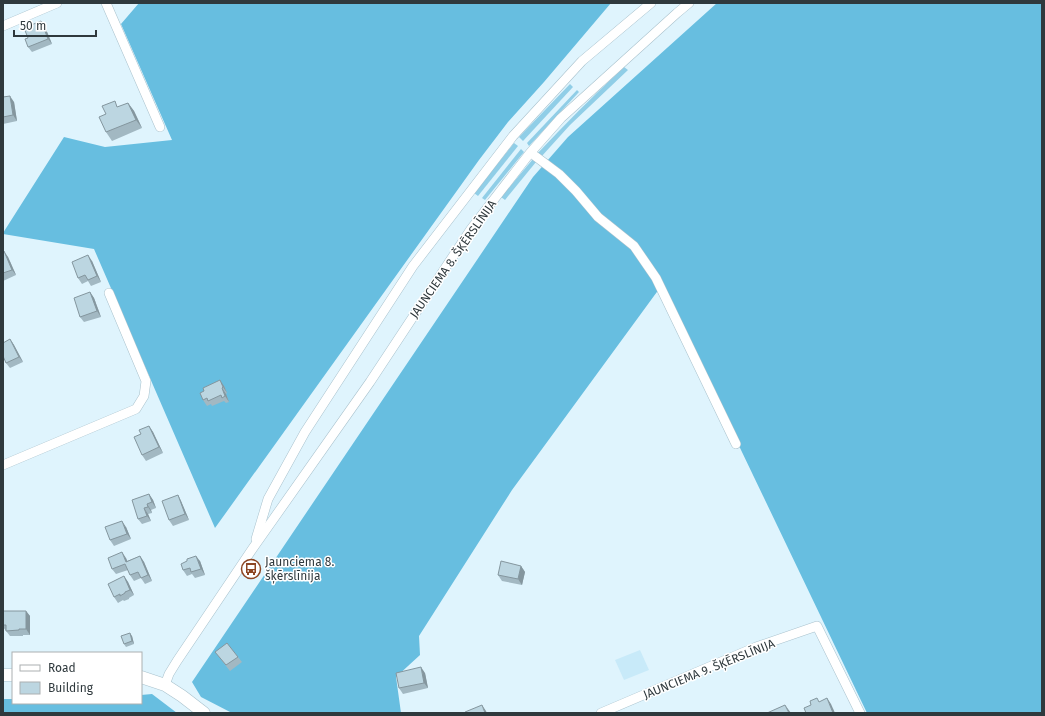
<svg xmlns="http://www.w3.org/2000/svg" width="1045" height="716" font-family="'Fira Sans',sans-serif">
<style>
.built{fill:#c8eaf9}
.green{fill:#90cee7}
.forest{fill:#67bee0}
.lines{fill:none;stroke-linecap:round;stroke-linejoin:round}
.street-casing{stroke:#a9c2cd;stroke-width:10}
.secondary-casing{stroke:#a9c2cd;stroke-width:13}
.street{stroke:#fff;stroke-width:9}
.secondary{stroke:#fff;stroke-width:12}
.wall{fill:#a2b8c2}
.shaded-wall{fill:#84969e}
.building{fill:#bcd6e1;stroke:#84969e}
.labels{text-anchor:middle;stroke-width:3;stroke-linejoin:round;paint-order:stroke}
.street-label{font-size:12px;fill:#2f393d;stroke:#fff}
.poi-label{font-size:12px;fill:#2f393d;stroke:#fff;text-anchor:start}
</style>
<rect width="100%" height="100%" fill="#dff4fd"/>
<path class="built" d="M640,650L649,670L624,680L615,660Z"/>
<g class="green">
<path d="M624,67L628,70L570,125L541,157L537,154C565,124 594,95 624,67Z"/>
<path d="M570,84L573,87L523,141L519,137Z"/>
<path d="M577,90L579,92L529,146L527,143Z"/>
<path d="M514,143L518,146L478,196L474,193Z"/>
<path d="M521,149L524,152L485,200L482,198Z"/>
<path d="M533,159L536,162L505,200L501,197Z"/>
</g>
<g class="forest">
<path d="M139,3H611L544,82L508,122L479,160L215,528L94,249L3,234V233L64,137L105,147L172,140L121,24Z"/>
<path d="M717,3H1042V713H867L662,285L512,490L419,636L420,655L396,677L401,713H232L201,697L192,682L533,177L568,137Z"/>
<path d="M152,694L177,713H3V699H13V703H141V695Z"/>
</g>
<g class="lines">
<g class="street-casing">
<g id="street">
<path d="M106,3L160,127"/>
<path d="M3,26L57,3"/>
<path d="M535,156L559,174L576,191L598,217L634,246L656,278L736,444"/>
<path d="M3,465L136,409L144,396L146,381L109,293"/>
<path d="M256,539L268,499L305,432L413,266L513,136L582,61L651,3"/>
<path d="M165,685L169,674L177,661L253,548L370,382L471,229L530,153L561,118L677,13L689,3"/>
<path d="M601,713L756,647L817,626L860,713"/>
</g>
</g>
<g class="secondary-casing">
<g id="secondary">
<path d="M3,675H13"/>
<path d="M141,677L165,685L182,696L204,713"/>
</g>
</g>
<use href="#street" class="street"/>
<use href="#secondary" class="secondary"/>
</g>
<g class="wall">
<path d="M45,27L52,44L32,52L28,47V38Z"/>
<path d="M3,97L14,102L17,121L3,124Z"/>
<path d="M128,103L134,111L142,128L112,141L106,132V114L118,107Z"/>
<path d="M3,252L8,257L16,275L3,281Z"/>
<path d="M92,261L101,282L91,286L88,281L82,284L78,278Z"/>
<path d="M90,292L94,298L101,317L84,322L80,317Z"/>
<path d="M10,339L14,345L23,362L10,368L6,363Z"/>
<path d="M224,386L227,393L226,394L229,402L226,403L224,401L212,406L211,404L207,406L203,400L204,391Z"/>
<path d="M149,426L153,432L163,453L146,461L142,455L141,434Z"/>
<path d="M149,494L153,500L156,508L151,510L152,513L148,514L151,521L142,524L138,519Z"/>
<path d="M178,495L181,501L189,520L173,526L169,520Z"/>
<path d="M126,527L131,539L114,546L110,540Z"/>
<path d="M140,556L144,562L152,581L145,584L141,578L134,581L130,575L128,570L116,574L112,569L126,558L127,561Z"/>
<path d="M200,561L205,575L195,578L192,574L187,576L183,570Z"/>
<path d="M521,566L525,572L522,585L502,581L498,575Z"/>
<path d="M124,576L128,582L134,595L129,598V599L124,601L123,600L118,603L114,597Z"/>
<path d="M3,611H26L30,616V635H23V636H10L3,627Z"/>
<path d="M132,636L134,644L126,647L124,644Z"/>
<path d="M219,657H238L242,662L230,671Z"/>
<path d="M425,673L428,688L403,694L399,688Z"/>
</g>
<g class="shaded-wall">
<path d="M41,21L45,27L52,44L48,39Z"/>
<path d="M10,96L14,102L17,121L13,115Z"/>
<path d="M128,103L134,111L142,128L136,120Z"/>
<path d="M4,251L8,257L16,275L12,270Z"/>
<path d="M88,255L92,261L101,282L97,276Z"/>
<path d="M90,292L94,298L101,317L97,311Z"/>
<path d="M10,339L14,345L23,362L19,357Z"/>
<path d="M220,380L224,386L227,393L223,387Z"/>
<path d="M222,388L226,394L229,402L225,396Z"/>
<path d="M149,426L153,432L163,453L159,447Z"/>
<path d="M149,494L153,500L156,508L152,502Z"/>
<path d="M178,495L181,501L189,520L185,514Z"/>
<path d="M147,504L151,510L152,513L148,507Z"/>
<path d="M144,508L148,514L151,521L147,516Z"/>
<path d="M122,521L126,527L131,539L127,534Z"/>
<path d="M122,552L126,558L130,568L126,562Z"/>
<path d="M140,556L144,562L152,581L148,575Z"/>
<path d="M196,556L200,561L205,575L201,569Z"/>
<path d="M521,566L525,572L522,585L518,579Z"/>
<path d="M124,576L128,582L134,595L130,590Z"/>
<path d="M26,611L30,616V635L26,629Z"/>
<path d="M130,633L132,636L134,644L132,641Z"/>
<path d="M421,667L425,673L428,688L424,683Z"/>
<path d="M827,698L831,704L835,713H833Z"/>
<path d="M482,705L486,711L487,713H485Z"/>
<path d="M785,705L791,713H789Z"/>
</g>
<g class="building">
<path d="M41,21L48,39L28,47L25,39L28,38L24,28Z"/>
<path d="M10,96L13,115L3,117V97Z"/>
<path d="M115,101L117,107L128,103L136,120L106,132L99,117L106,114L102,106Z"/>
<path d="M4,251L12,270L3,273V252Z"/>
<path d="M88,255L97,276L88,280L85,275L78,278L72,262Z"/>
<path d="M90,292L97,311L80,317L74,298Z"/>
<path d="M10,339L19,357L6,363L3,356V343Z"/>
<path d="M220,380L223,387L222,388L225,396L222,398L221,395L208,401L207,398L203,400L200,393L204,391L203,388Z"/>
<path d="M149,426L159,447L142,455L134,437L141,434L139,430Z"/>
<path d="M149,494L152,502L147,504L148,507L144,508L147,516L138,519L132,500Z"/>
<path d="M178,495L185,514L169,520L162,501Z"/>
<path d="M122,521L127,534L110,540L105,527Z"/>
<path d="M122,552L126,562L140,556L148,575L141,578L138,572L130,575L125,564L112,569L108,558Z"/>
<path d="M196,556L201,569L191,572L190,568L183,570L181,564L187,561V559Z"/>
<path d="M501,561L521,566L518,579L498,575Z"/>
<path d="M124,576L130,590L125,592V593L120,596V594L114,597L108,584Z"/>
<path d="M3,611H26V629H19V630L6,631V625H3Z"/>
<path d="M130,633L132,641L124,644L121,636Z"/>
<path d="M227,643L238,657L226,665L215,652Z"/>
<path d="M421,667L424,683L399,688L396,673Z"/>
<path d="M817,698L819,702L827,698L833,713H806L804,708L811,705L810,701Z"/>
<path d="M482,705L485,713H465V712Z"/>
<path d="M785,705L789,713H767Z"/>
</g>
<defs>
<g id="bus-ring" transform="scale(1)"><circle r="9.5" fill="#fff" stroke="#8d4623" stroke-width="1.5"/><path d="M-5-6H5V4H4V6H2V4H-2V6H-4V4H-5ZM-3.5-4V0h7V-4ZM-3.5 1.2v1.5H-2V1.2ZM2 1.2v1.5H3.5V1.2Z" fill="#8d4623"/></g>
</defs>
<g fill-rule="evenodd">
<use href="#bus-ring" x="251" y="569"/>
</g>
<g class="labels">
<g class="street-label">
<text transform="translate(453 259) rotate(-55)" y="4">JAUNCIEMA 8. ŠĶĒRSLĪNIJA</text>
<text transform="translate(709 669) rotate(-22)" y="4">JAUNCIEMA 9. ŠĶĒRSLĪNIJA</text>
</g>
<g class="poi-label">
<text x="265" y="566">Jaunciema 8.<tspan x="265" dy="14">šķērslīnija</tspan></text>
</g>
</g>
<rect width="1045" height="716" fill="none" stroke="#2f393d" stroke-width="8"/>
<rect x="12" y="652" width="130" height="52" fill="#ffffff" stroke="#acb0b1"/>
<rect x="20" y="665" width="20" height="6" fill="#ffffff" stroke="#acb0b1"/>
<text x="48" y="672" font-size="12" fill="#2f393d">Road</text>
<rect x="20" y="682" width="20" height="12" fill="#bcd6e1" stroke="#acb0b1"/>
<text x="48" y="692" font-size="12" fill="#2f393d">Building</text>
<path d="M14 30v6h82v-6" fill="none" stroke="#2f393d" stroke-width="2"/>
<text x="20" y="30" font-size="12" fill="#2f393d" stroke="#ffffff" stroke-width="3" paint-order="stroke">50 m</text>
</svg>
